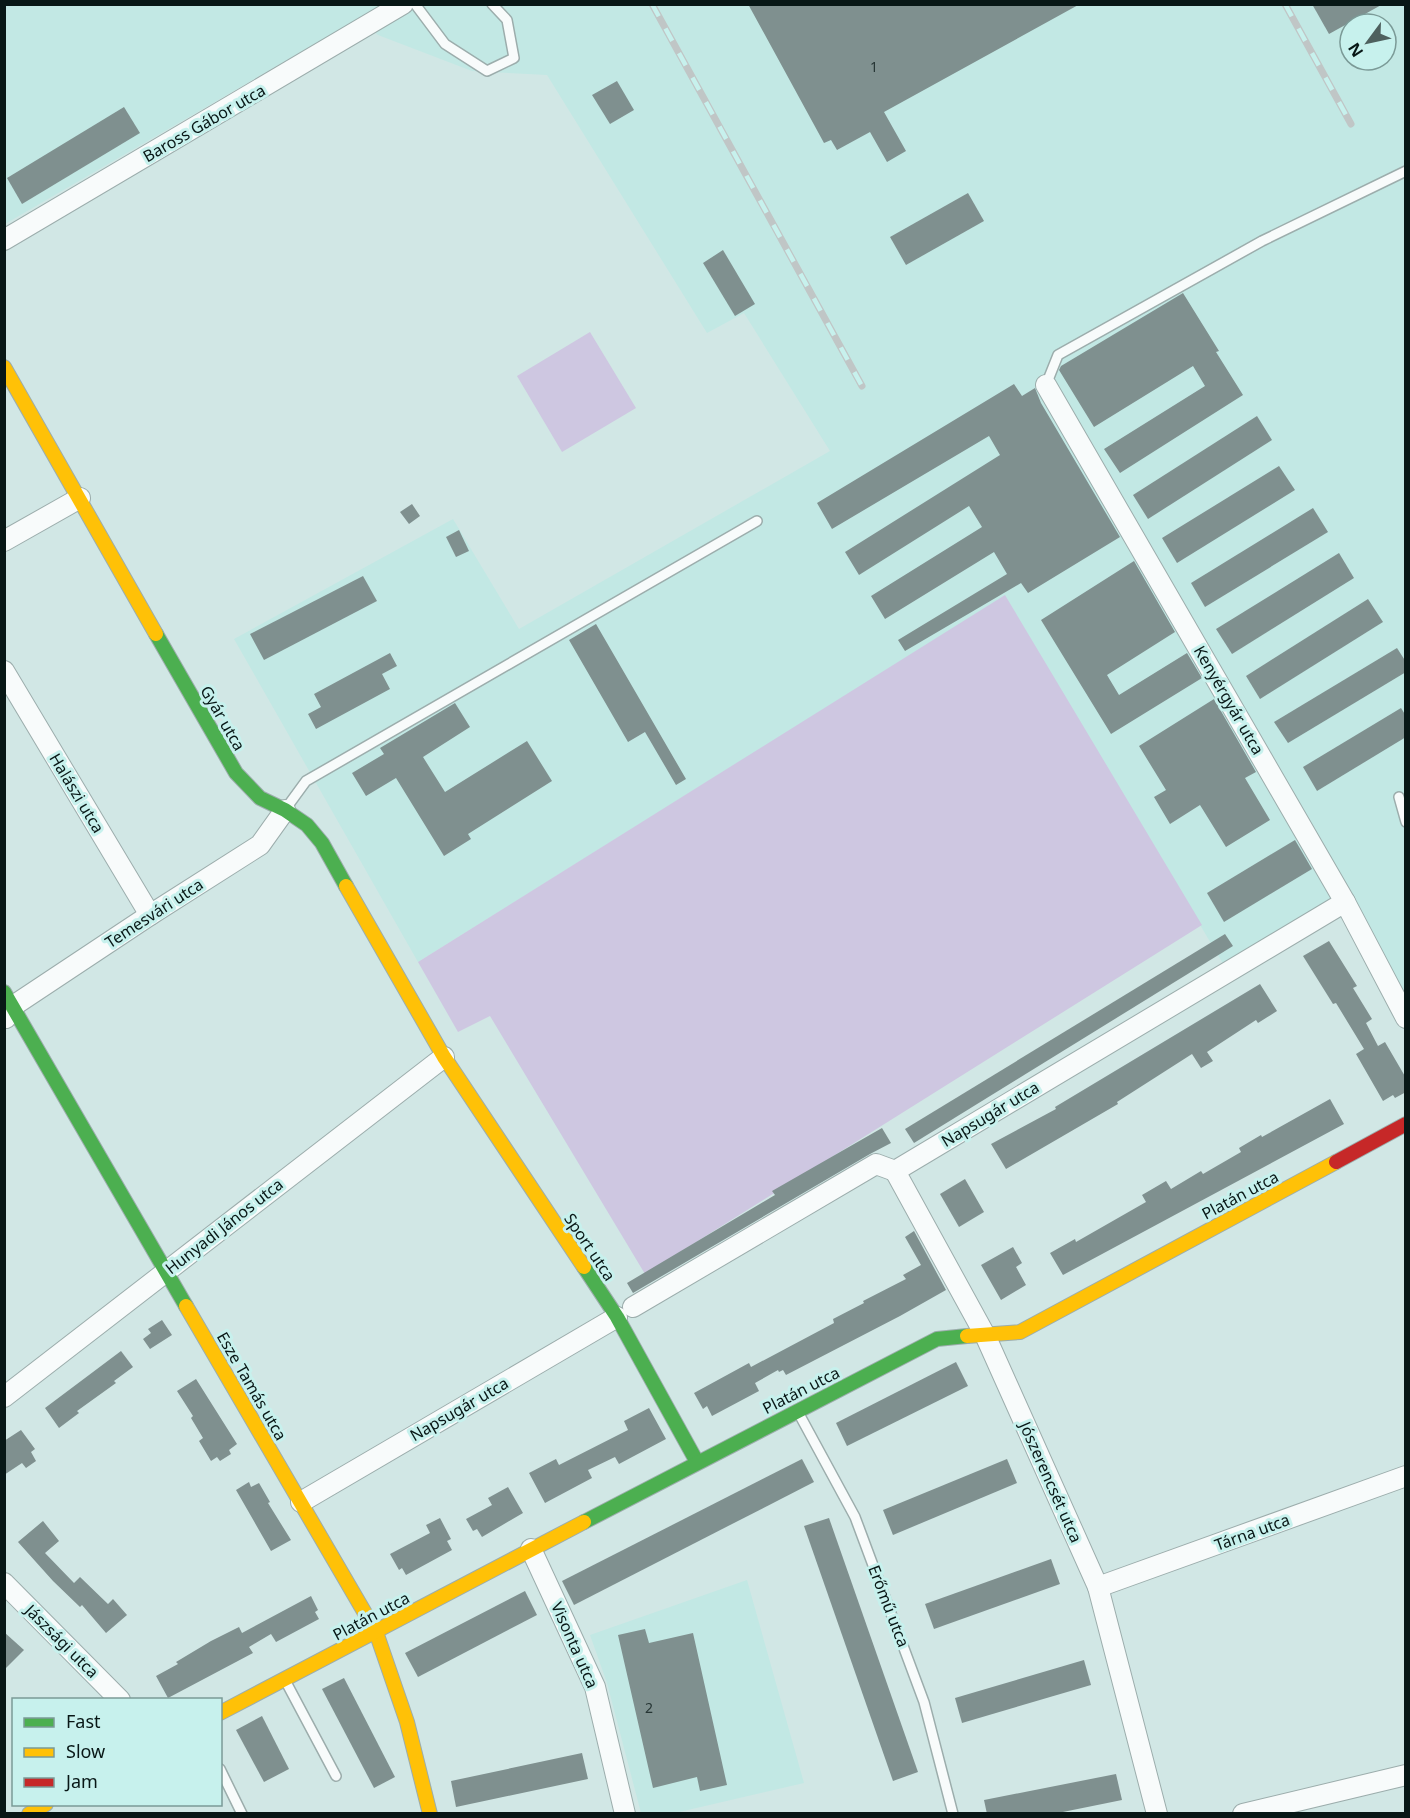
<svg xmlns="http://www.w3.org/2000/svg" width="1410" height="1818" font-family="'Noto Sans',sans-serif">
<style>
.built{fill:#c2e8e4;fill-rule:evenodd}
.green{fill:#cec7e1}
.building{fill:#7f908f}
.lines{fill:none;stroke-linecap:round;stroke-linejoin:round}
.lane-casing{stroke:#9cadac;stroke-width:12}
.street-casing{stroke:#9cadac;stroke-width:22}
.fast-casing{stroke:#9cadac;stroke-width:16}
.slow-casing{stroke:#9cadac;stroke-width:16}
.jam-casing{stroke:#9cadac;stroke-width:16}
.lane{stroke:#f8fbfb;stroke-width:9}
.street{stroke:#f8fbfb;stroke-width:20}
.fast{stroke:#4caf50;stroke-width:14}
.slow{stroke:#ffc107;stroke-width:14}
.jam{stroke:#c62828;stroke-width:14}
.rail-casing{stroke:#c0c6c6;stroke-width:7}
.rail{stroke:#c7f1ed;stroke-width:4.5;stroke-dasharray:14;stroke-linecap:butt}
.labels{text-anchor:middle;stroke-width:6;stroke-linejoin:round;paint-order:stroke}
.number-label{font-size:14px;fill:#263534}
.street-label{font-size:16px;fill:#081716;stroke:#c7f1ed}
</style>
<rect width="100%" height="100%" fill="#d1e7e5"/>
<g class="built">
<path d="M5,5H1405V1018L1345,902L1228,972L1005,596L418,962L234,639L453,519L519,629L830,451L744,313L707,333L547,75L472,71L378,35L359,18L5,224ZM1350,24H1386V60H1350Z"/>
<path d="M747,1580L804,1783L675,1813H641L607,1683L590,1635Z"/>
</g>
<g class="green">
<path d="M590,332L636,408L562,452L517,376Z"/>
<path d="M1005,595L1202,925L645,1274L490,1016L458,1032L418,962Z"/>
</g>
<g class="building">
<path d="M748,4H1080L884,112L906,151L887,162L870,132L837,150L831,140L824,143Z"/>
<path d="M1312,4H1383L1329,34Z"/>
<path d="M617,81L634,110L610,124L592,95Z"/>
<path d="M124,107L140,133L22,204L7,178Z"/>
<path d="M968,193L984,221L906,265L890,237Z"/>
<path d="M723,250L755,304L735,316L703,263Z"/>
<path d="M1183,293L1219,351L1216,352L1243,395L1120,473L1104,449L1205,386L1193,366L1094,427L1059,370L1061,366Z"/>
<path d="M1014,384L1022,396L1035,388L1041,403L1120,537L1028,593L1021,583L905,651L898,640L1007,574L994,552L885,619L871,596L982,527L969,506L859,575L845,552L1000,455L989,436L832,529L817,503Z"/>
<path d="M1257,416L1272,440L1148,519L1133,495Z"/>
<path d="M1279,466L1295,490L1177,563L1162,538Z"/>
<path d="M412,504L420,516L409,524L400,512Z"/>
<path d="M1313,508L1328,532L1205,607L1191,583Z"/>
<path d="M459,530L469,551L456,557L446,537Z"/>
<path d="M1339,553L1354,578L1232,654L1216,629Z"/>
<path d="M1134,561L1175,632L1107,675L1119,695L1187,653L1202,678L1111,734L1041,620Z"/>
<path d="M363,576L377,601L264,660L250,634Z"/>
<path d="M1368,599L1383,622L1260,699L1246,676Z"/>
<path d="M596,624L686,779L676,785L645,732L628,742L569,640Z"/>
<path d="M1397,648L1406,662V672L1288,743L1274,722Z"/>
<path d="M390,653L397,666L382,674L390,689L316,729L308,714L321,707L314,694Z"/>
<path d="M1214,699L1256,772L1245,778L1270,820L1226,847L1200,805L1170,824L1154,797L1166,790L1139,746Z"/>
<path d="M455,703L470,727L423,757L445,792L527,741L552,781L468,834L471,839L444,856L396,778L366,796L352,773L384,754L380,748Z"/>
<path d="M1401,708L1406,716V737L1317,791L1303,767Z"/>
<path d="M1295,840L1312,869L1224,922L1207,893Z"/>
<path d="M1225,934L1233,946L914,1143L905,1129Z"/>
<path d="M1329,941L1357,986L1353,988L1372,1019L1366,1023L1378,1046L1385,1042L1406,1078V1092L1395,1098L1393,1095L1383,1101L1356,1054L1364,1049L1336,1003L1333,1004L1303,956Z"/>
<path d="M1260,984L1277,1011L1258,1023L1256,1020L1207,1052L1213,1061L1201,1068L1192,1054L1117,1102L1118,1104L1006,1169L991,1144L1056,1109L1055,1107Z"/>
<path d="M1330,1099L1344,1124L1063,1275L1050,1253L1075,1239L1076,1242L1146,1202L1142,1195L1166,1181L1171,1189L1201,1171L1203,1174L1241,1152L1239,1148L1261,1135L1262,1137Z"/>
<path d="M882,1128L891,1143L870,1154L633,1293L627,1283L775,1195L772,1191Z"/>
<path d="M965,1179L984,1212L959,1227L940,1194Z"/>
<path d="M914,1231L946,1290L900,1316L786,1375L783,1370L779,1372L778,1370L755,1383L759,1391L712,1416L707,1406L703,1409L694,1393L749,1363L751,1367L834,1323L833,1319L864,1303L863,1301L906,1279L903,1275L921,1265L905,1237Z"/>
<path d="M1013,1247L1022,1263L1016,1267L1026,1285L1001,1300L981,1265Z"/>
<path d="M162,1320L172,1335L150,1349L143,1339L151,1333L148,1329Z"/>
<path d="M121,1351L133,1367L114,1381L116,1383L77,1411L79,1413L59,1428L45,1408Z"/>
<path d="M956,1362L968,1386L847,1446L836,1423Z"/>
<path d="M196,1379L237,1444L229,1450L231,1454L220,1461L217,1457L211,1461L199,1441L203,1438L191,1418L193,1416L177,1391Z"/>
<path d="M649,1408L666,1439L619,1464L615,1457L588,1470L592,1478L545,1503L529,1473L556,1459L559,1465L628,1430L624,1421Z"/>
<path d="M21,1430L35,1449L31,1452L36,1461L26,1468L22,1463L4,1475V1441Z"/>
<path d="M802,1459L814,1482L574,1605L562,1581Z"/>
<path d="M1007,1459L1017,1483L893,1535L883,1510Z"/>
<path d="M249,1482L251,1487L259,1483L270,1502L268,1503L291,1540L271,1551L236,1490Z"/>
<path d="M508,1487L523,1513L482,1537L477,1529L473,1531L466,1519L492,1505L488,1498Z"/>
<path d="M440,1518L451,1539L447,1541L452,1550L406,1575L402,1568L399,1570L390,1554L430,1533L426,1525Z"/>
<path d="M829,1518L918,1772L893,1781L804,1526Z"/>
<path d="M43,1521L59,1541L45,1553L74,1583L80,1577L108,1604L113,1599L127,1615L106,1633L82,1605L80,1607L53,1581L18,1542Z"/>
<path d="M1051,1559L1060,1584L934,1629L925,1604Z"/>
<path d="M525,1591L537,1615L418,1677L405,1653Z"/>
<path d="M311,1596L318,1610L315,1612L319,1619L276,1642L271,1634L249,1647L253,1653L168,1698L156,1676L178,1664L176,1662L211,1641L239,1627L242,1633Z"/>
<path d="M645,1629L649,1643L693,1633L727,1785L700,1791L697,1777L653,1788L618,1635Z"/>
<path d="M4,1632L24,1650L4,1670Z"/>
<path d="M1084,1660L1091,1685L962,1723L955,1698Z"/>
<path d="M344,1678L395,1777L374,1788L322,1689Z"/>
<path d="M262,1716L289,1769L264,1782L236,1730Z"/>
<path d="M582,1753L588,1779L456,1807L451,1781Z"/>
<path d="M1116,1774L1122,1800L1053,1814H987L984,1800Z"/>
</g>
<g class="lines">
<g class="lane-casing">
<g id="lane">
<path d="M415,4L445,44L487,71L514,58L507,20L492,4"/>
<path d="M1046,385L1058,355L1262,241L1406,171"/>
<path d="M1399,797L1406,822"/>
<path d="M287,807L306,781L757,521"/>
<path d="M798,1412L855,1517L924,1702L953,1814"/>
<path d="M286,1682L336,1776"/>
<path d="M220,1769L242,1814"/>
</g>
</g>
<g class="street-casing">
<g id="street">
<path d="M4,240L403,4"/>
<path d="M1046,385L1345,902L1406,1018"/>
<path d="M4,541L80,498"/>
<path d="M4,671L150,915"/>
<path d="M6,1018L13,1006L150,915L260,845L285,810"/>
<path d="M895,1171L985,1335L1098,1587L1157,1814"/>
<path d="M633,1307L876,1164L895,1171L1345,902"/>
<path d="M4,1397L444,1057"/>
<path d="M301,1502L617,1317"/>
<path d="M531,1549L595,1687L625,1814"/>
<path d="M4,1583L120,1700"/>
<path d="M1098,1587L1406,1476"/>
<path d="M1243,1814L1406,1775"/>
</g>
</g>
<g class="fast-casing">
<g id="fast">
<path d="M156,634L236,773L260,798L285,810L307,825L322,843L346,886"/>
<path d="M4,992L186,1306"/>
<path d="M584,1267L617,1317L697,1462"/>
<path d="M584,1522L937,1339L967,1336"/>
</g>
</g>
<g class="slow-casing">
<g id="slow">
<path d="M4,367L156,634"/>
<path d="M346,886L444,1057L584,1267"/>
<path d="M186,1306L376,1632L407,1722L430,1814"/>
<path d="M967,1336L1020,1332L1336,1162"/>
<path d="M220,1713L584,1522"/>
<path d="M29,1814L46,1804"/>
</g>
</g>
<g class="jam-casing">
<path id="jam" d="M1336,1162L1406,1124"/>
</g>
<use href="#lane" class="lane"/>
<use href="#street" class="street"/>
<use href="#fast" class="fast"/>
<use href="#slow" class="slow"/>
<use href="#jam" class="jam"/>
<g class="rail-casing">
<g id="rail">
<path d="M652,4L862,386"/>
<path d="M1285,4L1351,124"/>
</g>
</g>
<use href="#rail" class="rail"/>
</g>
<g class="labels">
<g class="number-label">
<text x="874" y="72">1</text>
<text x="649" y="1713">2</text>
</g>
<g class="street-label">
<text transform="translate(204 123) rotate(-30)" y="6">Baross Gábor utca</text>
<text transform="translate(1229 700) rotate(60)" y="6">Kenyérgyár utca</text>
<text transform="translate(223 718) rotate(60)" y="6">Gyár utca</text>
<text transform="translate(77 793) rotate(59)" y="6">Halászi utca</text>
<text transform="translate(154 913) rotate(-33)" y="6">Temesvári utca</text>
<text transform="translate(990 1114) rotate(-31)" y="6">Napsugár utca</text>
<text transform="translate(1240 1195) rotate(-28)" y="6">Platán utca</text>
<text transform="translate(224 1226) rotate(-38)" y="6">Hunyadi János utca</text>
<text transform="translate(590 1247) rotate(56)" y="6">Sport utca</text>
<text transform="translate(252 1386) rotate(60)" y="6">Esze Tamás utca</text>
<text transform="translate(801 1390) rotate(-27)" y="6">Platán utca</text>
<text transform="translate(459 1409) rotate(-30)" y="6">Napsugár utca</text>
<text transform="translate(1051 1482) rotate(66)" y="6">Jószerencsét utca</text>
<text transform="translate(1252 1532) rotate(-20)" y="6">Tárna utca</text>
<text transform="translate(889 1606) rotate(69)" y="6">Erőmű utca</text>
<text transform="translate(371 1616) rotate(-28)" y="6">Platán utca</text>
<text transform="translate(62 1641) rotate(45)" y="6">Jászsági utca</text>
<text transform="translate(575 1645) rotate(66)" y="6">Visonta utca</text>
</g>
</g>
<rect width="1410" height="1818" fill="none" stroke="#081716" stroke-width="12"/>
<rect x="12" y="1698" width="210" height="108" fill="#c7f1ed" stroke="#7b9a97" stroke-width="1.5"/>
<rect x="24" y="1718" width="30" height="9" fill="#4caf50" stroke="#7b9a97" stroke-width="1.5"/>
<text x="66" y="1728" font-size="18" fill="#081716">Fast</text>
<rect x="24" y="1748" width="30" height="9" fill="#ffc107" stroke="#7b9a97" stroke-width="1.5"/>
<text x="66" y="1758" font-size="18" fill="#081716">Slow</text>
<rect x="24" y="1778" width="30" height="9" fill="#c62828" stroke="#7b9a97" stroke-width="1.5"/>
<text x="66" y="1788" font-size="18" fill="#081716">Jam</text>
<g transform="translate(1368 42) rotate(237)"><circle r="28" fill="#c7f1ed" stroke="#7b9a97" stroke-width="1.5"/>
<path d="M0-4.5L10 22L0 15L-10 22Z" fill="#4e605e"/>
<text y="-9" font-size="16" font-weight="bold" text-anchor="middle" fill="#081716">N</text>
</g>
</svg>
